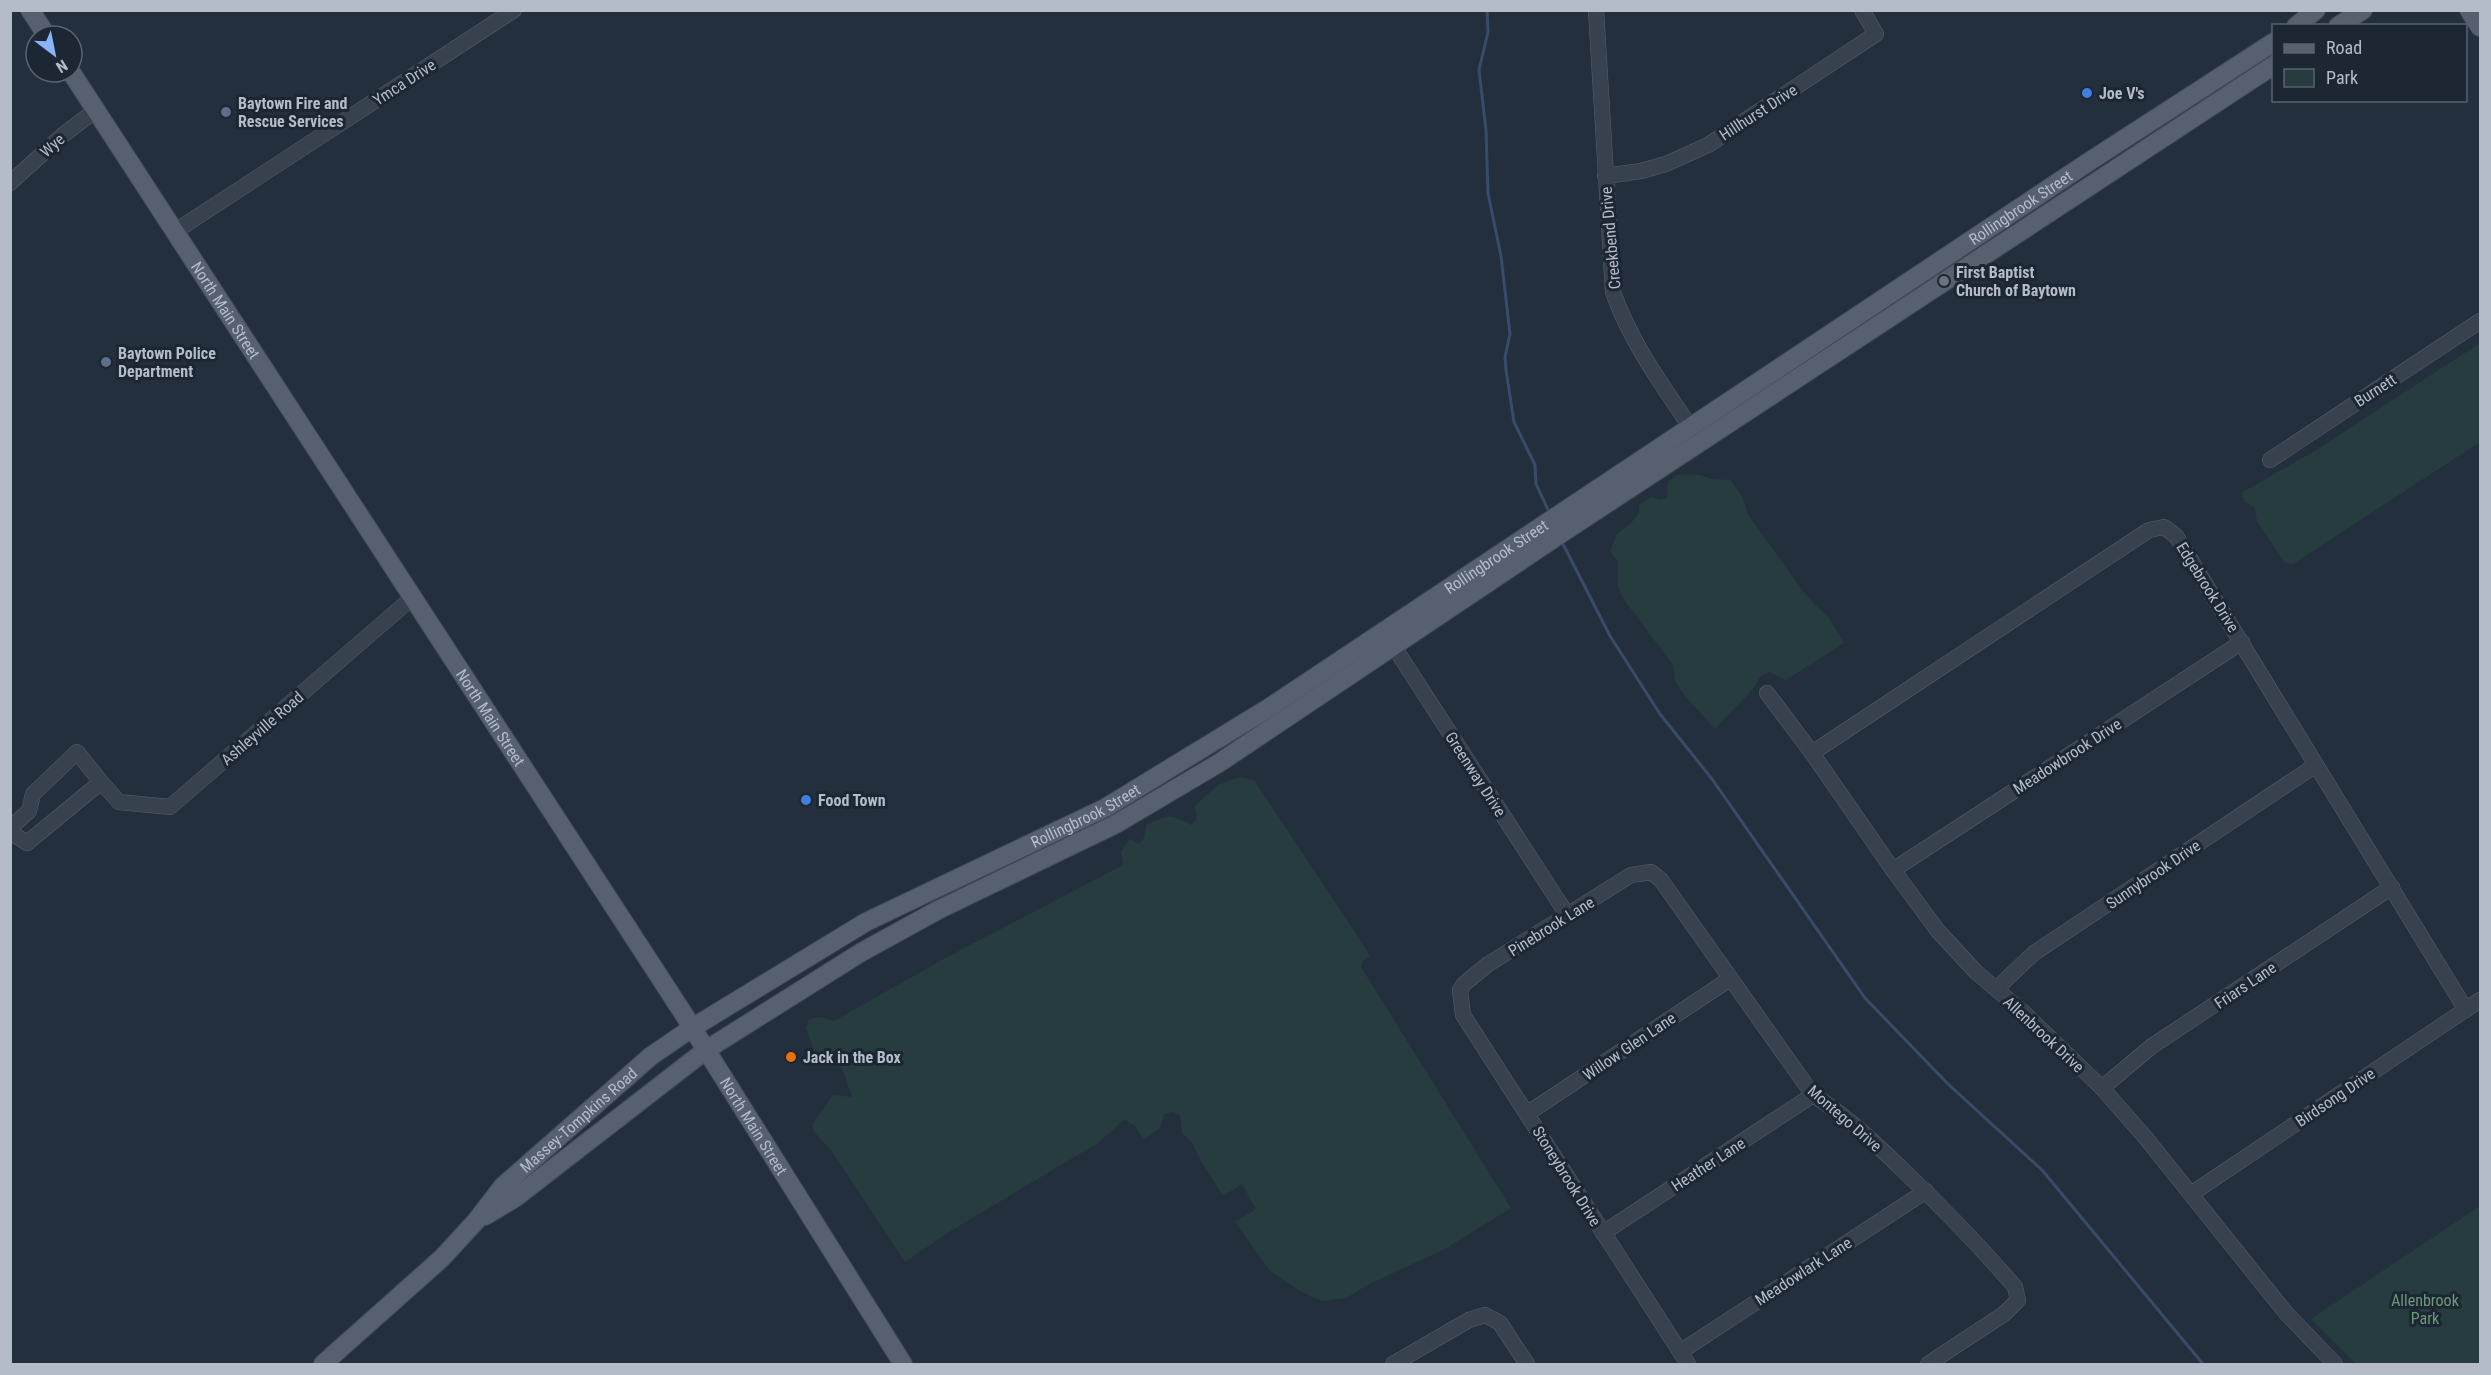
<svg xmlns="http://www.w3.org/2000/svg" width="2491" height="1375" font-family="'Roboto Condensed',sans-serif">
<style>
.green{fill:#263c3f}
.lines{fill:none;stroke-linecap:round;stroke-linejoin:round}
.stream{stroke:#394c67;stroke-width:3}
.minor-casing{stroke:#565f6c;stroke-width:16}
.major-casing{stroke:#414a57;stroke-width:20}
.minor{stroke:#38414e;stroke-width:15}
.major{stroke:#56606e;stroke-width:18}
.shop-dot{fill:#3f7fe0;stroke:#1d2633;stroke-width:2}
.service-dot{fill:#5c6f8a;stroke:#1d2633;stroke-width:2}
.worship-dot{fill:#6b7280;stroke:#1d2633;stroke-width:2}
.food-dot{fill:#e8710a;stroke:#1d2633;stroke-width:2}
.labels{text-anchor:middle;stroke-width:6;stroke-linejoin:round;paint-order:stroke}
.street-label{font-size:16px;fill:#b4bcc9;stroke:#1d2633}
.poi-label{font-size:16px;font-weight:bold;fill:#b4bcc9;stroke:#1d2633;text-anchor:start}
.park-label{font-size:16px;fill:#6b9a76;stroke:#1d2633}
</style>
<rect width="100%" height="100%" fill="#242f3e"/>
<g class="green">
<path d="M2480,343V442L2293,564L2285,563L2257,521L2255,508L2245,502L2241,493L2318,449Z"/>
<path d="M1688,474L1701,475L1711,479L1731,480L1742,497L1749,516L1803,591L1815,605L1828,616L1844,643L1786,680L1769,672L1760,677L1753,689L1715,729L1684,695L1675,681L1673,665L1625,601L1618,588V562L1610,551L1617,534L1632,522L1639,513V505L1651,497L1660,500L1667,498L1668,482L1677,475Z"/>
<path d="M1239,777L1254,780L1355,932L1370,956L1363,961L1361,967L1511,1208L1445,1249L1369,1284L1346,1298L1322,1301L1300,1291L1270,1271L1235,1222L1256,1209L1242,1184L1223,1196L1202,1163L1191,1141L1182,1133L1180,1115L1173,1112L1164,1114L1160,1128L1144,1140L1135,1126L1124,1120L1098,1143L952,1230L905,1262L831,1150L814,1132L812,1124L833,1095L852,1097L842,1068L817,1059L806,1028L809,1019L821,1017L834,1021L949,956L1123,865L1121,852L1130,839L1139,844L1144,838L1146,825C1168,815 1169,813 1191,825L1197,819L1195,806L1218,785Z"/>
<path d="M2480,1206V1363L2479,1364H2356L2311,1319Z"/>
</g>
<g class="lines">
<g class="stream">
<path d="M1487,10L1488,32L1479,70L1486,130L1488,193L1501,256L1510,334L1505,357L1506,370L1514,422L1535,465L1536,484L1550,514"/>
<path d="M1562,542L1610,636L1660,714L1712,779L1865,998L1948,1084L2042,1170L2203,1364"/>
</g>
<g class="minor-casing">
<g id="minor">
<path d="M1596,10L1613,292C1632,346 1666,390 1697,437"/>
<path d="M1605,176L1641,171L1666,164L1708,145L1876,34L1862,10"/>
<path d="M10,183L63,135L96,110"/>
<path d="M174,232L514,10"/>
<path d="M2270,460L2480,321"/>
<path d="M1387,636L1568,916"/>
<path d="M1767,693L1812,753L1893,870L1938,931L1976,972L2023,1012L2102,1088L2145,1137L2286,1313L2335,1364"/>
<path d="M1812,753L2149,530L2164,527L2176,536L2466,1010"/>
<path d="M101,782L119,802L170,807L412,598"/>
<path d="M10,828L29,811L33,794L77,752L101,782L27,843L10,832"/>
<path d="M1893,870L2242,642"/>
<path d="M1996,989L2034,953L2316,765"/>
<path d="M2102,1088L2152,1046L2392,887"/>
<path d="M1528,1113L1730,979"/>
<path d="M2191,1194L2480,1000"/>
<path d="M1603,1233L1813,1095"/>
<path d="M1680,1352L1926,1191"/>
<path d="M1393,1364L1469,1320L1485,1315L1500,1323L1527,1364"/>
<path d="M1688,1364L1463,1015L1460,990L1464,984L1487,965L1631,875L1651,872L1661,880L1813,1095C1848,1117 1874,1142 1904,1171C1945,1210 1979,1245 2015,1287L2018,1300L2004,1314L1928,1364"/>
</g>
</g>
<g class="major-casing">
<g id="major">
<path d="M30,10L47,36"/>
<path d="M2469,10L2480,27"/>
<path d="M2296,26L2316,10"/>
<path d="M2338,26L2363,10"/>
<path id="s1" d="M71,72L683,1013L903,1364"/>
<path d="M485,1216L515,1198L706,1050L860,953L938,910L1116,824L1219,763L1562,533L2274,65"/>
<path id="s2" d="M323,1364L442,1258L476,1221L503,1186L651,1056L692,1028L866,922L1105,808L1267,709L2090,161L2274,42"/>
</g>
</g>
<use href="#minor" class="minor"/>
<use href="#major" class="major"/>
</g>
<g class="shop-dot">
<circle cx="2087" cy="93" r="6"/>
<circle cx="806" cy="800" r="6"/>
</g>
<g class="service-dot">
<circle cx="226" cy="112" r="6"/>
<circle cx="106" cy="362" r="6"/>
</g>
<circle class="worship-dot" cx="1944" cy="281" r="6"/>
<circle class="food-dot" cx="791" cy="1057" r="6"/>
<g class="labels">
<g class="street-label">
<text transform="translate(404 82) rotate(-33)" y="6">Ymca Drive</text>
<text transform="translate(1758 112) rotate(-33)" y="6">Hillhurst Drive</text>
<text transform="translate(52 145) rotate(-42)" y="6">Wye</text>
<text dy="6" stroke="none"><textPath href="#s2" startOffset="2064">Rollingbrook Street</textPath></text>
<text transform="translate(1610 238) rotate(-95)" y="6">Creekbend Drive</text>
<text dy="6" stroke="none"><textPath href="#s1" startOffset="284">North Main Street</textPath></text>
<text transform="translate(2375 390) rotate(-33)" y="6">Burnett</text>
<text dy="6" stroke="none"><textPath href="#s2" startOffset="1434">Rollingbrook Street</textPath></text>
<text transform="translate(2208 587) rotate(58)" y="6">Edgebrook Drive</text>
<text dy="6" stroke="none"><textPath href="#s1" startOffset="770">North Main Street</textPath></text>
<text transform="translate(262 728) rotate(-41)" y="6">Ashleyville Road</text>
<text transform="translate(2067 756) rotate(-33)" y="6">Meadowbrook Drive</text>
<text transform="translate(1476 774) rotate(57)" y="6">Greenway Drive</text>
<text dy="6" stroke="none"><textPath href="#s2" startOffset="948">Rollingbrook Street</textPath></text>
<text transform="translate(2153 874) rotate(-34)" y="6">Sunnybrook Drive</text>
<text transform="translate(1551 926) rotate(-32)" y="6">Pinebrook Lane</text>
<text transform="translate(2245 985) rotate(-34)" y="6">Friars Lane</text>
<text transform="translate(2044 1034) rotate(43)" y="6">Allenbrook Drive</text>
<text transform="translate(1629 1046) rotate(-34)" y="6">Willow Glen Lane</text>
<text transform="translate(2335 1097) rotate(-34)" y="6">Birdsong Drive</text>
<text transform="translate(1845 1118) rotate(41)" y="6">Montego Drive</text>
<text dy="6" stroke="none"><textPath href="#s2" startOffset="354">Massey-Tompkins Road</textPath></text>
<text dy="6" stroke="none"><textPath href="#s1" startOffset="1256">North Main Street</textPath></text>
<text transform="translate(1708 1164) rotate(-33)" y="6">Heather Lane</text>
<text transform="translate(1567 1176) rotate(58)" y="6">Stoneybrook Drive</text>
<text transform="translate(1803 1271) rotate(-33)" y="6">Meadowlark Lane</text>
</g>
<g class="poi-label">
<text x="2099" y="99">Joe V's</text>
<text x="238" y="109">Baytown Fire and<tspan x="238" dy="18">Rescue Services</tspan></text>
<text x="1956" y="278">First Baptist<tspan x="1956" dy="18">Church of Baytown</tspan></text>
<text x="118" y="359">Baytown Police<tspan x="118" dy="18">Department</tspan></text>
<text x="818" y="806">Food Town</text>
<text x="803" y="1063">Jack in the Box</text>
</g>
<g class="park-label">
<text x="2425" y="1306">Allenbrook<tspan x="2425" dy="18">Park</tspan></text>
</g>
</g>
<rect width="2491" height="1375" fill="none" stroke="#b4bcc9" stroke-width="24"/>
<rect x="2272" y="24" width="195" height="78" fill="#1d2633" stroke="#59626f" stroke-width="1.5"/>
<rect x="2284" y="44" width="30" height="9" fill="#56606e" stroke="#59626f" stroke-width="1.5"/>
<text x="2326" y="54" font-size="18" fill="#b4bcc9">Road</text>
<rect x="2284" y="69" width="30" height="18" fill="#263c3f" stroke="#59626f" stroke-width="1.5"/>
<text x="2326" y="84" font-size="18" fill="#b4bcc9">Park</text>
<g transform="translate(54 54) rotate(148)"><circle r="28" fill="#1d2633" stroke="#59626f" stroke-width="1.5"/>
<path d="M0-4.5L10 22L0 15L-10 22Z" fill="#8ab4f8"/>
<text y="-9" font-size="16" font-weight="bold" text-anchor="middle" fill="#b4bcc9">N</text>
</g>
</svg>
